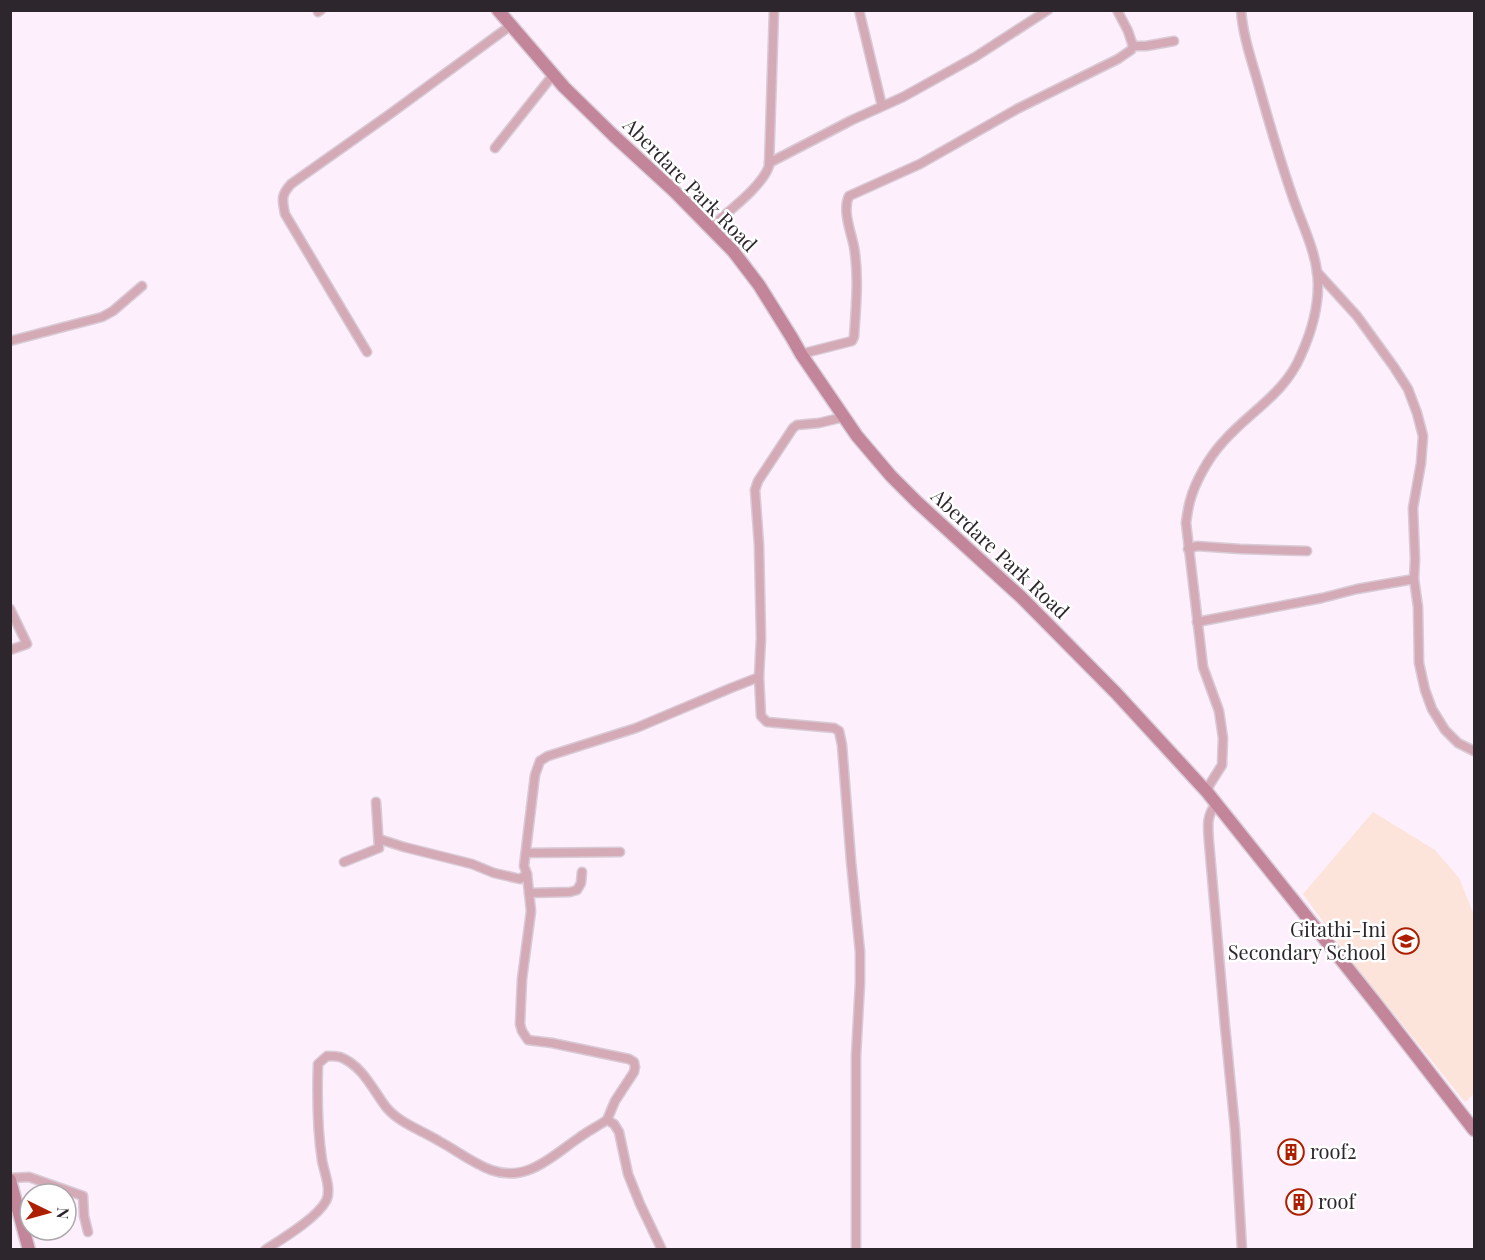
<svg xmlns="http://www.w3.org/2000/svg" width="1485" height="1260" font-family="'Playfair Display',serif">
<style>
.education{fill:#fde4db}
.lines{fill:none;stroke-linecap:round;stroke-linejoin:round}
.street-casing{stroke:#d8cbd6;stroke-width:11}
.secondary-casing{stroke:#d8cbd6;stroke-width:15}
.street{stroke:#d5aab7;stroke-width:8}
.secondary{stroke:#c3859a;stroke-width:12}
.labels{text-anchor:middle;stroke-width:5;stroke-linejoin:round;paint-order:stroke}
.street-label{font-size:20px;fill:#2e262d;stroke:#fff}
.poi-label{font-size:20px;fill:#2e262d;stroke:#fff;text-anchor:start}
</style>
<rect width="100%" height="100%" fill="#fdeffb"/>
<path class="education" d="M1373,812L1435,850L1459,878L1474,915V1094L1465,1102L1357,968L1303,894Z"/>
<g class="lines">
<g class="street-casing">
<g id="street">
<path d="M859,10L882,106"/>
<path d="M318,12L321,10"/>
<path d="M1133,46H1146L1174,41"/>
<path d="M495,148L553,75"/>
<path d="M769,163L852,120L903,97L975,57L1048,10"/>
<path d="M711,227C727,212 762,187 769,166L774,10"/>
<path d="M1317,272L1357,316L1394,367L1408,389L1417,413L1423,436L1421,463L1413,508L1415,559L1414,579L1418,607L1419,663L1425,690L1432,709L1445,730L1458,743L1474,751"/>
<path d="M10,341L102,317L113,311L142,286"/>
<path d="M367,352L285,214C282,199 281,195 291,184L390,114L510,26"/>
<path d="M801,354L852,341L854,337C856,307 859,276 854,247C851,232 842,210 849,196L920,164L1017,109L1118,59L1131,50L1133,46L1128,31L1117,10"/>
<path d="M1188,549L1197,546L1240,549L1307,551"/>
<path d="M10,609L27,644L10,650"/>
<path d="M1197,622L1322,598L1357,589L1414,579"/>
<path d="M759,677L761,716L767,722L834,728L839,731L842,745L851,861L860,952V983L856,1056V1250"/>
<path d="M1207,792L1210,784L1222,765L1223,738L1219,711L1203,667L1186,523C1187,516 1188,508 1190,501C1195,482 1209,457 1223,442C1249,412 1285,394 1301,355C1311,333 1318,310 1318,285C1318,255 1303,227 1293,198C1281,163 1270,126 1260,90C1253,64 1243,38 1241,10"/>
<path d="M1216,804C1206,816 1208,827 1209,842L1225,1026L1235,1129L1242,1250"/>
<path d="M379,839L404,847L472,864L494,873L520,879L527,874"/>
<path d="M526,853L620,852"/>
<path d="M344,862L379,848L376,802"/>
<path d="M529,893L570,892L577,890L581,883L582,872"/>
<path d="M607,1120L615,1101L634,1072L635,1067L634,1062L629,1059L552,1043L528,1040L522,1031L520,1024L522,979L531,911L527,874L524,866L535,775L540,761L548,756L636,728L731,688L759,677L761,638L759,545L755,490L758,481L793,428L797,425L819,423L844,417"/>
<path d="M10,1178L29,1177L83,1196L84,1216L88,1232"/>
<path d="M265,1250C282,1239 317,1218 326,1201C332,1190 324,1172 322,1160C317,1128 317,1096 318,1064L327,1056C331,1056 336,1056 340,1057C362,1065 373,1090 386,1107C399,1123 421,1130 439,1141C456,1150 472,1163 491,1170C527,1183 552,1156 580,1137C588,1131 598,1126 607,1120L614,1124L619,1132L628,1174L640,1204L662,1250"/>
</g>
</g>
<g class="secondary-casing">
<g id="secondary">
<path d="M498,10L564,87L613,135L674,191L733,251L759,285L792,338L801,354L844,417L857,436L891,476L917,502L1021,597L1116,693L1207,792L1374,1001L1474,1130"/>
<path d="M10,1180L29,1250"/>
</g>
</g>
<use href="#street" class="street"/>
<use href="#secondary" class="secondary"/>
</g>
<defs>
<g id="school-ring" transform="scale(1.35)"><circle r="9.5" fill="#fff" stroke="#ad1f01" stroke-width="1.5"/><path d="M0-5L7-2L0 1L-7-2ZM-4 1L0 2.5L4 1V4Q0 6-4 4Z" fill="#ad1f01"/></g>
<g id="building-ring" transform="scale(1.35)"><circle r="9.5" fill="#fff" stroke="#ad1f01" stroke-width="1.5"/><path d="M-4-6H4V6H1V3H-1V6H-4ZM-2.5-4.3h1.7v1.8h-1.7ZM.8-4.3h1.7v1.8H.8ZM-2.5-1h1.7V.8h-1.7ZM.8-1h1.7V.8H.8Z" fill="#ad1f01"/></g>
</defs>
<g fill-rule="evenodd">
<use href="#school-ring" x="1406" y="941"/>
<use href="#building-ring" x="1291" y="1152"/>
<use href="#building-ring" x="1299" y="1202"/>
</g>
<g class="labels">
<g class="street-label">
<text transform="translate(690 185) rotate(45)" y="7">Aberdare Park Road</text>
<text transform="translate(1000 554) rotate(43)" y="7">Aberdare Park Road</text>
</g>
<g class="poi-label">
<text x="1386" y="937" text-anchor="end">Gitathi-Ini<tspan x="1386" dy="23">Secondary School</tspan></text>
<text x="1310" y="1159">roof2</text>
<text x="1318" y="1209">roof</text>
</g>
</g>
<rect width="1485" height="1260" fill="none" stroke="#2e262d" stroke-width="24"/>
<g transform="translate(48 1212) rotate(95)"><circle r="28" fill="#ffffff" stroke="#aba8ab" stroke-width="1.5"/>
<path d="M0-4.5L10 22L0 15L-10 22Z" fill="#ad1f01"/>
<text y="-9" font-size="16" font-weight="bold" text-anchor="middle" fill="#2e262d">N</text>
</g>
</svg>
